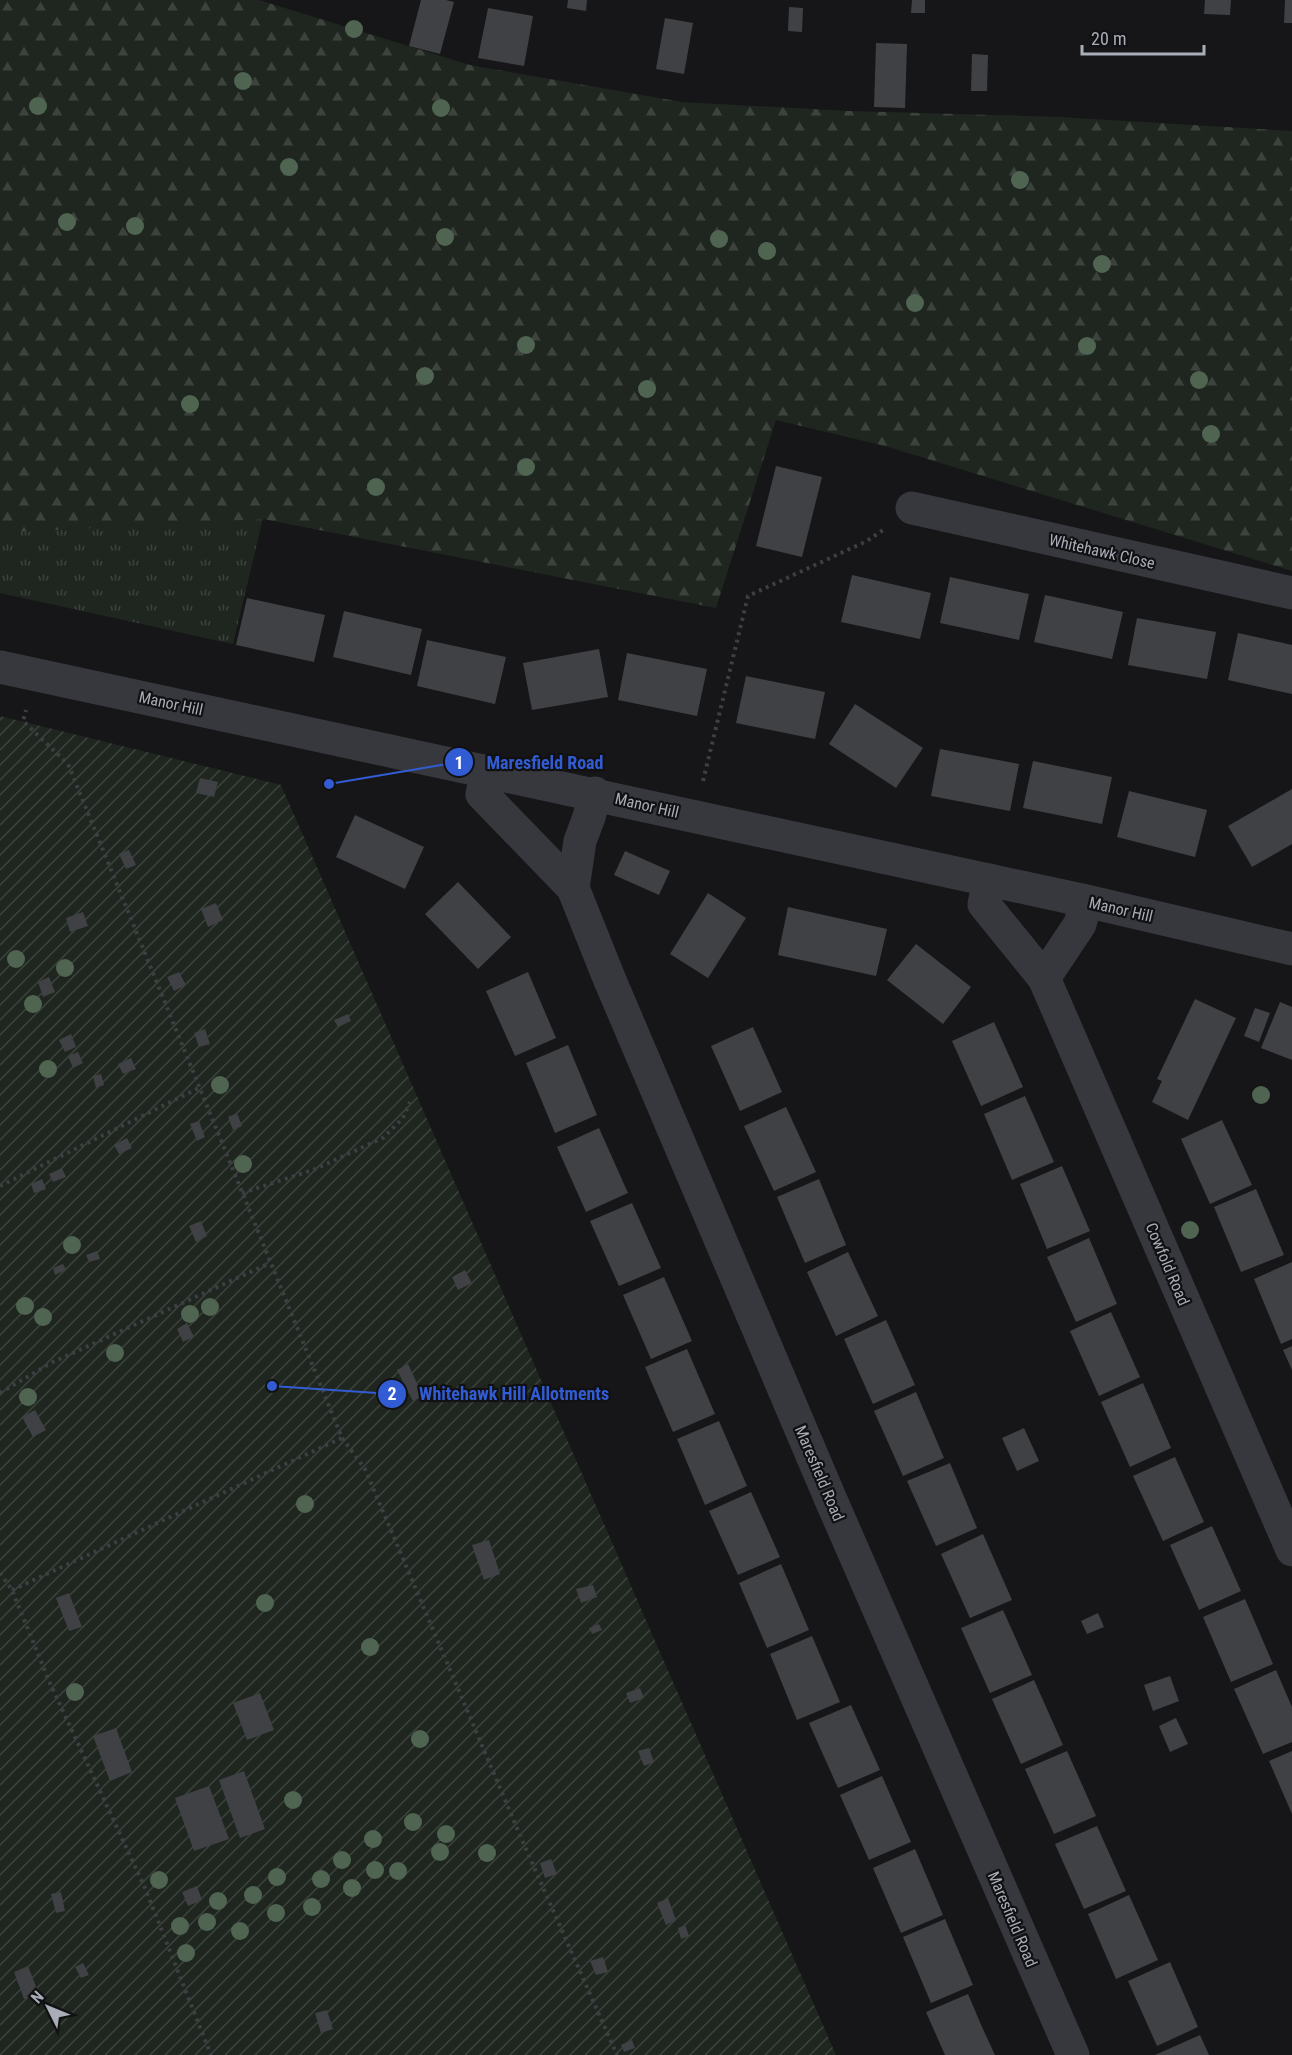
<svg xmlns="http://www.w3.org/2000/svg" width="1292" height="2055" font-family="'Roboto Condensed',sans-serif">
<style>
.grass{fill:url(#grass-tufts)}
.forest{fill:url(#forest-firs)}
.garden{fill:url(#garden-furrows)}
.building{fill:#404145}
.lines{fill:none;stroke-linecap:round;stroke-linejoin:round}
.path{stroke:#3d3f44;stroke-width:4;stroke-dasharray:3 4.5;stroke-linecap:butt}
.street{stroke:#37383d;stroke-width:33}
.tree{fill:#506452}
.labels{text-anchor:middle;stroke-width:4.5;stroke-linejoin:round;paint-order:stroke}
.street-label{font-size:16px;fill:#a8adb8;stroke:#111113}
.leader{fill:none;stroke:#325cd3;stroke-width:2}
.callout-dot{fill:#325cd3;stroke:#111113;stroke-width:2}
.mark-label{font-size:18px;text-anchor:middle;font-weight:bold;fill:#fff}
.callout-label{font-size:18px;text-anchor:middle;font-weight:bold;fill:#325cd3;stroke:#111113;stroke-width:4.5;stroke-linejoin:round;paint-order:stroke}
</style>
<defs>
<pattern id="grass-tufts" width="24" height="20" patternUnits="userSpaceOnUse" patternTransform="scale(1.5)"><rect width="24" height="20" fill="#1e261f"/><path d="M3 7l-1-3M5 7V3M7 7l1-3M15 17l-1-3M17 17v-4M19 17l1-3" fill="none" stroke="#3c433d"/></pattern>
<pattern id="forest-firs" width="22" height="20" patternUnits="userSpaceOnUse" patternTransform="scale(1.5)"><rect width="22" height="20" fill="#1e261f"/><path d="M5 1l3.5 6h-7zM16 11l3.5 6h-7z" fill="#3c433d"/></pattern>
<pattern id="garden-furrows" width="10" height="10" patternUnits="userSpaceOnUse" patternTransform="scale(1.5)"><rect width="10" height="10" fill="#1e261f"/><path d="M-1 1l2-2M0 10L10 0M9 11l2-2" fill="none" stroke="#3c433d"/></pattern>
</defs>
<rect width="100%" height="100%" fill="#161618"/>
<path class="grass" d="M263,518L233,644L0,593V533Z"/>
<path class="forest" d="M0,0H259L470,65L682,102L849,111L1059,117L1292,131V571L885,446L776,420L716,608L263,519L0,533Z"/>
<path class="garden" d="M0,716L281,785L836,2055H0Z"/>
<g class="building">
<path d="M421,0H446L454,2L440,54L409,46Z"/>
<path d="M568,0H587L586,11L567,8Z"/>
<path d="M912,0H925V13H911Z"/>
<path d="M1205,0H1231L1230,15L1204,14Z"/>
<path d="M1285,0H1292V23H1284Z"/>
<path d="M789,7L803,8L802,32L788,31Z"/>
<path d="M488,8L533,16L524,66L478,58Z"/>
<path d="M665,18L693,23L684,74L656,69Z"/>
<path d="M876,43L907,44L905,108L874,107Z"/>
<path d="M972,54L988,55L987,91H971Z"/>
<path d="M776,466L822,477L802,557L756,546Z"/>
<path d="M852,575L931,593L920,639L841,622Z"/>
<path d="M950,577L1029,594L1019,640L940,623Z"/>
<path d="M1045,595L1123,612L1112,659L1034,642Z"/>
<path d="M247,598L325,615L314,662L236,645Z"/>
<path d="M344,611L422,629L411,675L333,657Z"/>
<path d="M1137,618L1216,632L1207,679L1128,665Z"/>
<path d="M1238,633L1292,645V694L1228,680Z"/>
<path d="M427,640L506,657L495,704L417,686Z"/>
<path d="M599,649L608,697L532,710L523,663Z"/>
<path d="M627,653L707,669L697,716L618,700Z"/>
<path d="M746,676L825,692L815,739L736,723Z"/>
<path d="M855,704L923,748L896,788L829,744Z"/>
<path d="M940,749L1019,764L1010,811L931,796Z"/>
<path d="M1033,761L1112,777L1102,824L1023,808Z"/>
<path d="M200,778L218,782L214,797L196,793Z"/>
<path d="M1292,789V844L1252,867L1228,826Z"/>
<path d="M1129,791L1207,810L1195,857L1117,837Z"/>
<path d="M355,815L424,847L405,889L336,857Z"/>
<path d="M129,850L136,865L126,869L119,854Z"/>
<path d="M625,851L670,871L659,895L614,875Z"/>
<path d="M458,882L511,937L478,969L425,914Z"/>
<path d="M708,893L746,918L708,978L670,954Z"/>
<path d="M216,903L223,920L208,927L201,909Z"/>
<path d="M788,907L887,929L876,976L778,955Z"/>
<path d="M83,912L88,926L70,932L66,918Z"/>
<path d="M916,944L971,987L943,1024L887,980Z"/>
<path d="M179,972L186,985L174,991L167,977Z"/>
<path d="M528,972L556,1038L515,1056L486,991Z"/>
<path d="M49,977L55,992L43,997L38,982Z"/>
<path d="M1195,999L1236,1018L1188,1120L1152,1102L1162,1081L1157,1079Z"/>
<path d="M1280,1002L1292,1007V1060L1261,1048Z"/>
<path d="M1255,1008L1270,1013L1259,1042L1244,1036Z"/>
<path d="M348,1014L351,1021L338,1027L334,1020Z"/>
<path d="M994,1022L1023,1087L981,1106L952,1041Z"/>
<path d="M753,1027L782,1092L740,1111L711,1046Z"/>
<path d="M205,1029L210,1044L199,1047L194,1033Z"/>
<path d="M71,1034L76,1047L65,1052L59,1040Z"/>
<path d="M568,1045L597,1115L555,1133L526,1063Z"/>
<path d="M78,1052L83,1063L73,1068L68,1056Z"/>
<path d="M131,1058L136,1069L123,1074L118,1064Z"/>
<path d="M101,1074L104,1085L96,1088L93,1076Z"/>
<path d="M1025,1096L1054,1162L1012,1180L984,1114Z"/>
<path d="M786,1107L816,1172L774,1191L744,1126Z"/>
<path d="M237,1113L242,1126L233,1130L228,1117Z"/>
<path d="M1222,1120L1252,1185L1210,1204L1181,1139Z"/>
<path d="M199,1121L205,1137L197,1141L190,1124Z"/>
<path d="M599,1128L628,1193L586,1212L557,1147Z"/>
<path d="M127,1138L132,1148L119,1154L114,1145Z"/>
<path d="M1062,1166L1090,1231L1047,1249L1020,1184Z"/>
<path d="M62,1168L66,1177L53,1182L49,1174Z"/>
<path d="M42,1179L46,1189L34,1193L31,1184Z"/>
<path d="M819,1179L846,1245L805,1263L777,1197Z"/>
<path d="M1256,1189L1284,1255L1241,1272L1214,1207Z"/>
<path d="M632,1203L661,1268L619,1286L590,1221Z"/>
<path d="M201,1221L207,1236L196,1242L189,1226Z"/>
<path d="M1089,1238L1117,1304L1076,1322L1047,1257Z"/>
<path d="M97,1251L100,1259L89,1262L86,1255Z"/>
<path d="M848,1252L878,1316L836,1336L807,1272Z"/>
<path d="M1292,1262V1339L1281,1344L1254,1279Z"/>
<path d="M63,1264L66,1270L55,1275L53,1268Z"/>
<path d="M465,1270L472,1283L458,1290L452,1277Z"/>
<path d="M664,1277L692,1341L651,1359L623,1295Z"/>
<path d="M1111,1312L1140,1377L1099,1396L1070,1331Z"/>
<path d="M886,1320L915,1385L873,1404L844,1339Z"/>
<path d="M187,1323L194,1337L183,1342L177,1329Z"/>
<path d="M1292,1346V1370L1283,1350Z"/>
<path d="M687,1349L715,1414L673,1432L645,1367Z"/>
<path d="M408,1364L423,1396L413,1401L397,1370Z"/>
<path d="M1143,1383L1171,1448L1130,1467L1101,1402Z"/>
<path d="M916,1392L944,1458L903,1476L874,1411Z"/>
<path d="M35,1410L46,1430L33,1437L22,1417Z"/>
<path d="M719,1421L747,1486L705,1505L677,1439Z"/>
<path d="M1024,1428L1039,1461L1017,1471L1002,1438Z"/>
<path d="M1175,1457L1204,1522L1163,1541L1133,1476Z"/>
<path d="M950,1463L977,1528L936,1546L907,1481Z"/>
<path d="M751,1492L780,1557L738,1575L709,1511Z"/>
<path d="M1212,1526L1241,1591L1199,1610L1170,1545Z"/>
<path d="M983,1534L1012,1600L970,1618L941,1554Z"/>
<path d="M489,1540L500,1574L484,1580L472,1545Z"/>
<path d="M781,1564L809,1630L767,1648L739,1583Z"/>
<path d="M593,1585L597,1597L581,1603L576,1589Z"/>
<path d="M69,1593L82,1627L69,1631L56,1598Z"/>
<path d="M1245,1599L1273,1664L1231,1682L1203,1617Z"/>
<path d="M1003,1610L1032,1675L990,1693L961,1628Z"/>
<path d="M1098,1613L1104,1627L1087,1634L1081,1621Z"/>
<path d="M599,1624L602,1630L592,1634L589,1628Z"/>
<path d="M812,1636L840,1702L797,1720L770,1654Z"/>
<path d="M1276,1670L1292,1707V1742L1263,1754L1234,1689Z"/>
<path d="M1170,1676L1179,1701L1153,1711L1144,1685Z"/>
<path d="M1034,1680L1063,1745L1021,1764L992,1699Z"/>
<path d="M640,1688L644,1698L630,1703L626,1693Z"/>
<path d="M260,1693L274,1730L247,1740L233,1703Z"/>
<path d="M851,1705L880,1770L838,1788L809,1723Z"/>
<path d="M1176,1718L1188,1744L1170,1752L1159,1726Z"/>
<path d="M116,1728L132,1772L110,1781L93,1736Z"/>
<path d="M649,1748L654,1762L644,1766L638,1751Z"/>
<path d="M1067,1751L1096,1816L1054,1834L1025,1769Z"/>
<path d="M1292,1751V1814L1269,1761Z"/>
<path d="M244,1771L265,1829L240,1838L219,1780Z"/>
<path d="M882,1776L911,1842L869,1860L840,1795Z"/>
<path d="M209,1786L229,1839L194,1851L175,1798Z"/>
<path d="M1097,1826L1126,1891L1084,1909L1055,1844Z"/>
<path d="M915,1849L943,1915L901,1933L873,1868Z"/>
<path d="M551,1859L557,1874L545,1878L540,1863Z"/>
<path d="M197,1886L202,1900L188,1906L182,1892Z"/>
<path d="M61,1892L65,1911L56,1913L51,1894Z"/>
<path d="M1129,1895L1158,1960L1116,1979L1088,1914Z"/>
<path d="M668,1898L676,1920L666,1925L657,1903Z"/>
<path d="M945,1919L973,1985L931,2003L903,1937Z"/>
<path d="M685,1925L689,1936L681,1939L678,1928Z"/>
<path d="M603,1957L608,1972L596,1975L590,1961Z"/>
<path d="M1170,1962L1198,2027L1157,2046L1128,1981Z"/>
<path d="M83,1963L89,1975L81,1978L75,1967Z"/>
<path d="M28,1966L39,1994L24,1999L14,1972Z"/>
<path d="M968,1994L982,2027L995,2055H945L926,2012Z"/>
<path d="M327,2010L333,2029L321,2033L315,2013Z"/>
<path d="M1200,2035L1209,2055H1155Z"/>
<path d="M632,2040L635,2048L624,2052L621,2045Z"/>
</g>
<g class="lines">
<g class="path">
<path d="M703,781L748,596L867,541L883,530"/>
<path d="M0,1186L199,1088"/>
<path d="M242,1193L313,1170L383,1138L403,1118L410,1102"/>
<path d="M0,1393L51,1363L270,1263"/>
<path d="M342,1438L365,1469L522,1840L617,2055"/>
<path d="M0,1573L12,1590L49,1681L145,1888L211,2055"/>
<path d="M12,1590L342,1438L68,764L23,721L26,710"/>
</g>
<g class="street">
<path d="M912,508L1292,593"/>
<path d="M0,667L1086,901L1292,949"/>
<path d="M487,771L482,794L573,888L609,978L831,1500L1073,2055"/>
<path d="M989,880L984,904L1044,978L1292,1550"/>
<path d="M573,888L580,841L589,817L595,793"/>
<path d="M1044,978L1080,924L1086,901"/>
</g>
</g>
<g class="tree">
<circle cx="354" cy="29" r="9"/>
<circle cx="243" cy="81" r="9"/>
<circle cx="38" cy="106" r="9"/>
<circle cx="441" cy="108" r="9"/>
<circle cx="289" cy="167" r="9"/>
<circle cx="1020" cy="180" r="9"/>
<circle cx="67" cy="222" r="9"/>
<circle cx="135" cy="226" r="9"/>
<circle cx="445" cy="237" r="9"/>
<circle cx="719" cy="239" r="9"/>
<circle cx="767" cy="251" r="9"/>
<circle cx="1102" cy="264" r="9"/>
<circle cx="915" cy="303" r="9"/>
<circle cx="526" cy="345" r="9"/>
<circle cx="1087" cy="346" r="9"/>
<circle cx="425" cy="376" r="9"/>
<circle cx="1199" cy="380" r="9"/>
<circle cx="647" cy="389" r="9"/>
<circle cx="190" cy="404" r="9"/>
<circle cx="1211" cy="434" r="9"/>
<circle cx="526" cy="467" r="9"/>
<circle cx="376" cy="487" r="9"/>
<circle cx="16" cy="959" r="9"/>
<circle cx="65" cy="968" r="9"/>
<circle cx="33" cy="1004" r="9"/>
<circle cx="48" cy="1069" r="9"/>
<circle cx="220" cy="1085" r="9"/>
<circle cx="1261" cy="1095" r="9"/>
<circle cx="243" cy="1164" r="9"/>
<circle cx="1190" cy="1230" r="9"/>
<circle cx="72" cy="1245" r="9"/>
<circle cx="25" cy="1306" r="9"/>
<circle cx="210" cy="1307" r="9"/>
<circle cx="190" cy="1314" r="9"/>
<circle cx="43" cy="1317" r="9"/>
<circle cx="115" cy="1353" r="9"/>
<circle cx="28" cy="1397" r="9"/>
<circle cx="305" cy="1504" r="9"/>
<circle cx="265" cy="1603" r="9"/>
<circle cx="370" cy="1647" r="9"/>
<circle cx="75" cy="1692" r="9"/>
<circle cx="420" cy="1739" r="9"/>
<circle cx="293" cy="1800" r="9"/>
<circle cx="413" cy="1822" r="9"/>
<circle cx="446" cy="1834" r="9"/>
<circle cx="373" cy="1839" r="9"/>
<circle cx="440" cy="1852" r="9"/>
<circle cx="487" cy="1853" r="9"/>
<circle cx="342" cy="1860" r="9"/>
<circle cx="375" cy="1870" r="9"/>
<circle cx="398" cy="1871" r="9"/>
<circle cx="277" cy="1877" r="9"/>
<circle cx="321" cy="1879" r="9"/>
<circle cx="159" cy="1880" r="9"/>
<circle cx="352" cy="1888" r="9"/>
<circle cx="253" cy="1895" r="9"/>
<circle cx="218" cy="1901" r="9"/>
<circle cx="312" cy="1907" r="9"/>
<circle cx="276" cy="1913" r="9"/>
<circle cx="207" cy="1922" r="9"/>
<circle cx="180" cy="1926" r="9"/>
<circle cx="240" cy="1931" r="9"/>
<circle cx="186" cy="1953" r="9"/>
</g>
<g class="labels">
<g class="street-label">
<text transform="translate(1102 551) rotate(13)" y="6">Whitehawk Close</text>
<text transform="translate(171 703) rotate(12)" y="6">Manor Hill</text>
<text transform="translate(647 805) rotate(13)" y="6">Manor Hill</text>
<text transform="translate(1121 909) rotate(13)" y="6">Manor Hill</text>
<text transform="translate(1168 1264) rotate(67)" y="6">Cowfold Road</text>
<text transform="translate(820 1473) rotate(67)" y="6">Maresfield Road</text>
<text transform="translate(1013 1919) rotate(67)" y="6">Maresfield Road</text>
</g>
</g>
<path class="leader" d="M329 784L459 762M272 1386L392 1394"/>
<g class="callout-dot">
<circle cx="329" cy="784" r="6"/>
<circle cx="272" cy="1386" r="6"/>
<circle cx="459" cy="762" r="15"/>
<circle cx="392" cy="1394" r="15"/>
</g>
<g class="mark-label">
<text x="459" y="769">1</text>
<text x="392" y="1400">2</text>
</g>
<g class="callout-label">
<text x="545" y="769">Maresfield Road</text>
<text x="514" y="1400">Whitehawk Hill Allotments</text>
</g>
<g transform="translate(48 2007) rotate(313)" stroke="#111113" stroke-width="4.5" paint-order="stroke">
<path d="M0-4.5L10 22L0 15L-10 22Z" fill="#a8adb8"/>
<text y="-9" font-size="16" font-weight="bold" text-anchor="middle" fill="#a8adb8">N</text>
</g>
<path d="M1082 45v9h122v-9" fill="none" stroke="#a8adb8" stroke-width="3"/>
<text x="1091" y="45" font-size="18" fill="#a8adb8" stroke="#111113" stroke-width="4.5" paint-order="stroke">20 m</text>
</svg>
